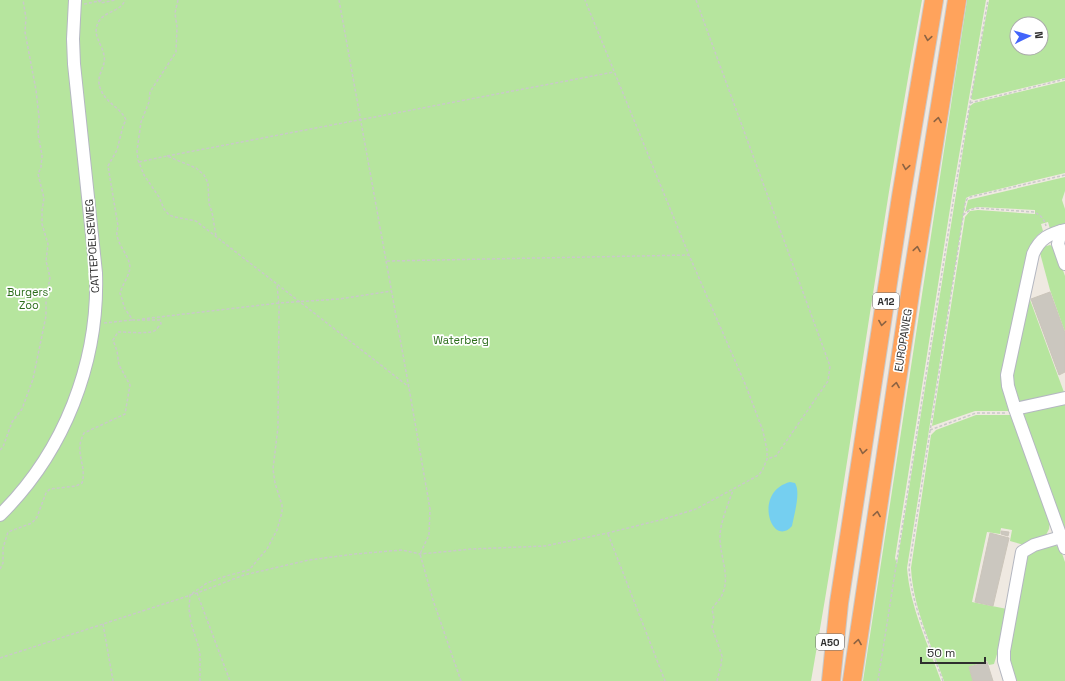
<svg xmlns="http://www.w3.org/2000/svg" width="1065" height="681" font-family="'Space Grotesk',sans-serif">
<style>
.green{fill:#b6e59e;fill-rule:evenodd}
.water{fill:#75cff0}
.building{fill:#cbc7bf;stroke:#cbc5ba}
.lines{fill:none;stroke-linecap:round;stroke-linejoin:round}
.minor-casing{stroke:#b4b7c1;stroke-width:14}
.highway-casing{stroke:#c9c9c9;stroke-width:20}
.path{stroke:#c9c9c9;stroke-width:1.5;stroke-dasharray:3 2;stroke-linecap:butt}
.minor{stroke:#fff;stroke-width:12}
.highway{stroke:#ffa35c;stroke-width:18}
.oneway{stroke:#8c6343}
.labels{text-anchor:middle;stroke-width:3.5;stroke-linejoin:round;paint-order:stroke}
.shield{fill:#fff;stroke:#6d6d6d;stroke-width:1}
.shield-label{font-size:10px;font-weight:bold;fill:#2e2e2e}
.street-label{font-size:11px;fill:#2e2e2e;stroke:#fff}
.park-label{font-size:11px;fill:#2c6e1b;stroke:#fff}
</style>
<rect width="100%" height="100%" fill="#efe9e1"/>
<g class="green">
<path d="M0,0H72L91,250L92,310L77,384L43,456L0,510Z"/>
<path d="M79,0H922C880,226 851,455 811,681H0V519L48,461L98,325L78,64Z"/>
<path d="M967,0H986L952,196L895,558L897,564L970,106L974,103L1065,81V173L970,196L966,198L907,568C910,607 928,644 941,681H863Z"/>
<path d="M989,0H1065V78L974,100L971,99ZM1017,24H1041V48H1017Z"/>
<path d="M1065,177V191L1062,200L1065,209V225L1050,229L1048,222L1041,224L1043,231C1034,237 1031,243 1028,253L1004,375L1011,411H975L932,426L965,217L970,211L978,210L1035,214V210L977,207L970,209L965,212L968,200Z"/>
<path d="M1050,245L1055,248L1065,276V332L1050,290L1040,253L1043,247Z"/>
<path d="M1029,297L1065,395L1024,404L1017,401L1012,375Z"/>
<path d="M1065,401V532L1023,414L1024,412Z"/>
<path d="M976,415H1011L1050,520L1049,529L1045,537L1024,545L1010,541L1012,530L1001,528L1000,534L987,532L972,602L1007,609L1001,641L994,664L989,665L987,661L969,667L973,681H944C931,644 913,607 911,568L931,435L936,430Z"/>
<path d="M1048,543C1061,546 1061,550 1065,562V681H1015L1008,652L1026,555Z"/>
</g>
<path class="water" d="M790,482L795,483C801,492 794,515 792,526C772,549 752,492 790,482Z"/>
<g class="building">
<path d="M1050,292L1065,333V372L1059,375L1031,299Z"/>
<path d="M1001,531L1009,532L1008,536L1001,534Z"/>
<path d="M990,533L1009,538L993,606L975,602Z"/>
<path d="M987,662L993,681H973L969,667Z"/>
</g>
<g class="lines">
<g class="minor-casing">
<g id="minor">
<path d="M1065,230C1049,234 1040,238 1033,254L1007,375L1008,386L1015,409L1065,548"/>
<path d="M1061,231L1058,244L1065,264"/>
<path d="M1015,409L1065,398"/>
<path d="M0,515C64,452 99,363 96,273L74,64L73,39L75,0"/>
<path d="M1010,681L1004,661V651L1022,552L1034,545L1061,537"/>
</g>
</g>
<g class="highway-casing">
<g id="highway">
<path d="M831,681L839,603L901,197L934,0"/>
<path d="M852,681L911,287L957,0"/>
</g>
</g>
<g class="path">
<path d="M98,0L101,3L115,0"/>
<path d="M178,0L175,13L177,27L176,52L150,92L149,102L141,122L137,151L138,160L144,175L159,197L164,209L169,215L175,217L196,221L409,387"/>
<path d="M339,0L409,388L430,509L429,535L420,554L433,600L461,681"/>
<path d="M696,0L830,366L828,381L776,456L767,459"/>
<path d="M84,4L104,0"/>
<path d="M970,103L1065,79"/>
<path d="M167,156L614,72"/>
<path d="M139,162L167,156L196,168L204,175L208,183L209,204L212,212L216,236"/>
<path d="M963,215L970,210L977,208L1034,212C1041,215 1044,219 1046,226"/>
<path d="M387,261L689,255"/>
<path d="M142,319L279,303L339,299L392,291"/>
<path d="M104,323L132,320"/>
<path d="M930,430L976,413H1005"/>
<path d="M0,450L3,447L12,422L22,409L33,379L46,316V302L50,277L46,261L48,244L42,224V211L44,198L38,174L41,167L42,155L38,134L39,117L36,90L25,32L26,18L23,0"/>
<path d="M608,534L665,681"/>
<path d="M0,569L3,563V548L8,532L32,523L37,517L46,493L50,489L76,486L82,483C86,470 79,459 80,446C80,442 82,437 84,433L125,414L130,385L119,365L117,351L113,340L118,332C127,332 148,334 154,331C156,330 159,326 161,324L160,320H133L125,309L120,293C122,286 127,279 129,272C133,260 121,250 118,239C116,235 117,231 118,226L108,166L117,150L123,126L126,120C121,108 106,103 101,90C94,75 107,68 104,55C102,44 92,35 98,23C103,11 121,12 125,0"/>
<path d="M197,593L230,681"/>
<path d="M103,624L113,681"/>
<path d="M0,658L197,593L244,575L309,560L355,554L402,550L420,554L471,549L545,546L608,533L664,519L696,509L759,475L763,469L767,459V450L763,431L746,386L689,255L585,0"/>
<path d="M200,681V655L199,648L191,623L189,609L190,595L207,583L226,576L249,570L267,549L277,530L282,512V505L275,483L273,469L278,427L279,306L277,284"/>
<path d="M717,681L721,665L722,656L712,627L714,619L712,609C714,605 719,601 721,597C732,577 719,556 720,535C721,520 728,505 733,490"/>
<path d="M878,681L954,196L988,0"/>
<path d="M943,681C930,644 912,607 909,568L965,204L967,199L970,197L1065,175"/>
</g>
<use href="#minor" class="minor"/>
<use href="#highway" class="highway"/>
</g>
<defs><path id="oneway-chevron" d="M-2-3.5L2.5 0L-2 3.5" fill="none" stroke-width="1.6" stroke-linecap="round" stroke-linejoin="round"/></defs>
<g class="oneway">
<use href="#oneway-chevron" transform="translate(928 38) rotate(99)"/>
<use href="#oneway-chevron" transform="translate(938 120) rotate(-81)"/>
<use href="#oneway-chevron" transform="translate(906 167) rotate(99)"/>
<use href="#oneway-chevron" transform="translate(917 249) rotate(-81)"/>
<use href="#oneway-chevron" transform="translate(882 323) rotate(99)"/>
<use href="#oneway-chevron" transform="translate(896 385) rotate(-81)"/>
<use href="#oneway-chevron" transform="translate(863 451) rotate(99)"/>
<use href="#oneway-chevron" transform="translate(877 514) rotate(-81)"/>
<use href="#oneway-chevron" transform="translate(858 642) rotate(-81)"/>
</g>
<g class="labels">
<g class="shield">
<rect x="873" y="293" width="26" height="16" rx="3"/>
<rect x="816" y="634" width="28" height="16" rx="3"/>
</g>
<g class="shield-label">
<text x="886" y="305">A12</text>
<text x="830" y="646">A50</text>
</g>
<g class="street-label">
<text transform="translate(92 246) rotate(-94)" y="4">CATTEPOELSEWEG</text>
<text transform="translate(903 340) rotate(-81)" y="4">EUROPAWEG</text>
</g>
<g class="park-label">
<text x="29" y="296">Burgers'<tspan x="29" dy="13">Zoo</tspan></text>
<text x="461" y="344">Waterberg</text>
</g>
</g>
<g transform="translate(1029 36) rotate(85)"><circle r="19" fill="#ffffff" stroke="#ababab"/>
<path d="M0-3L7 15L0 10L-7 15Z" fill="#4264fb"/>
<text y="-6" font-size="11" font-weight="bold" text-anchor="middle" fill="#2e2e2e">N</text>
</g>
<path d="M921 657v6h64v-6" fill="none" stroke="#2e2e2e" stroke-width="2"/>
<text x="927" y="657" font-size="12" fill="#2e2e2e" stroke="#ffffff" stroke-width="3" paint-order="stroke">50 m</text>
</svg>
